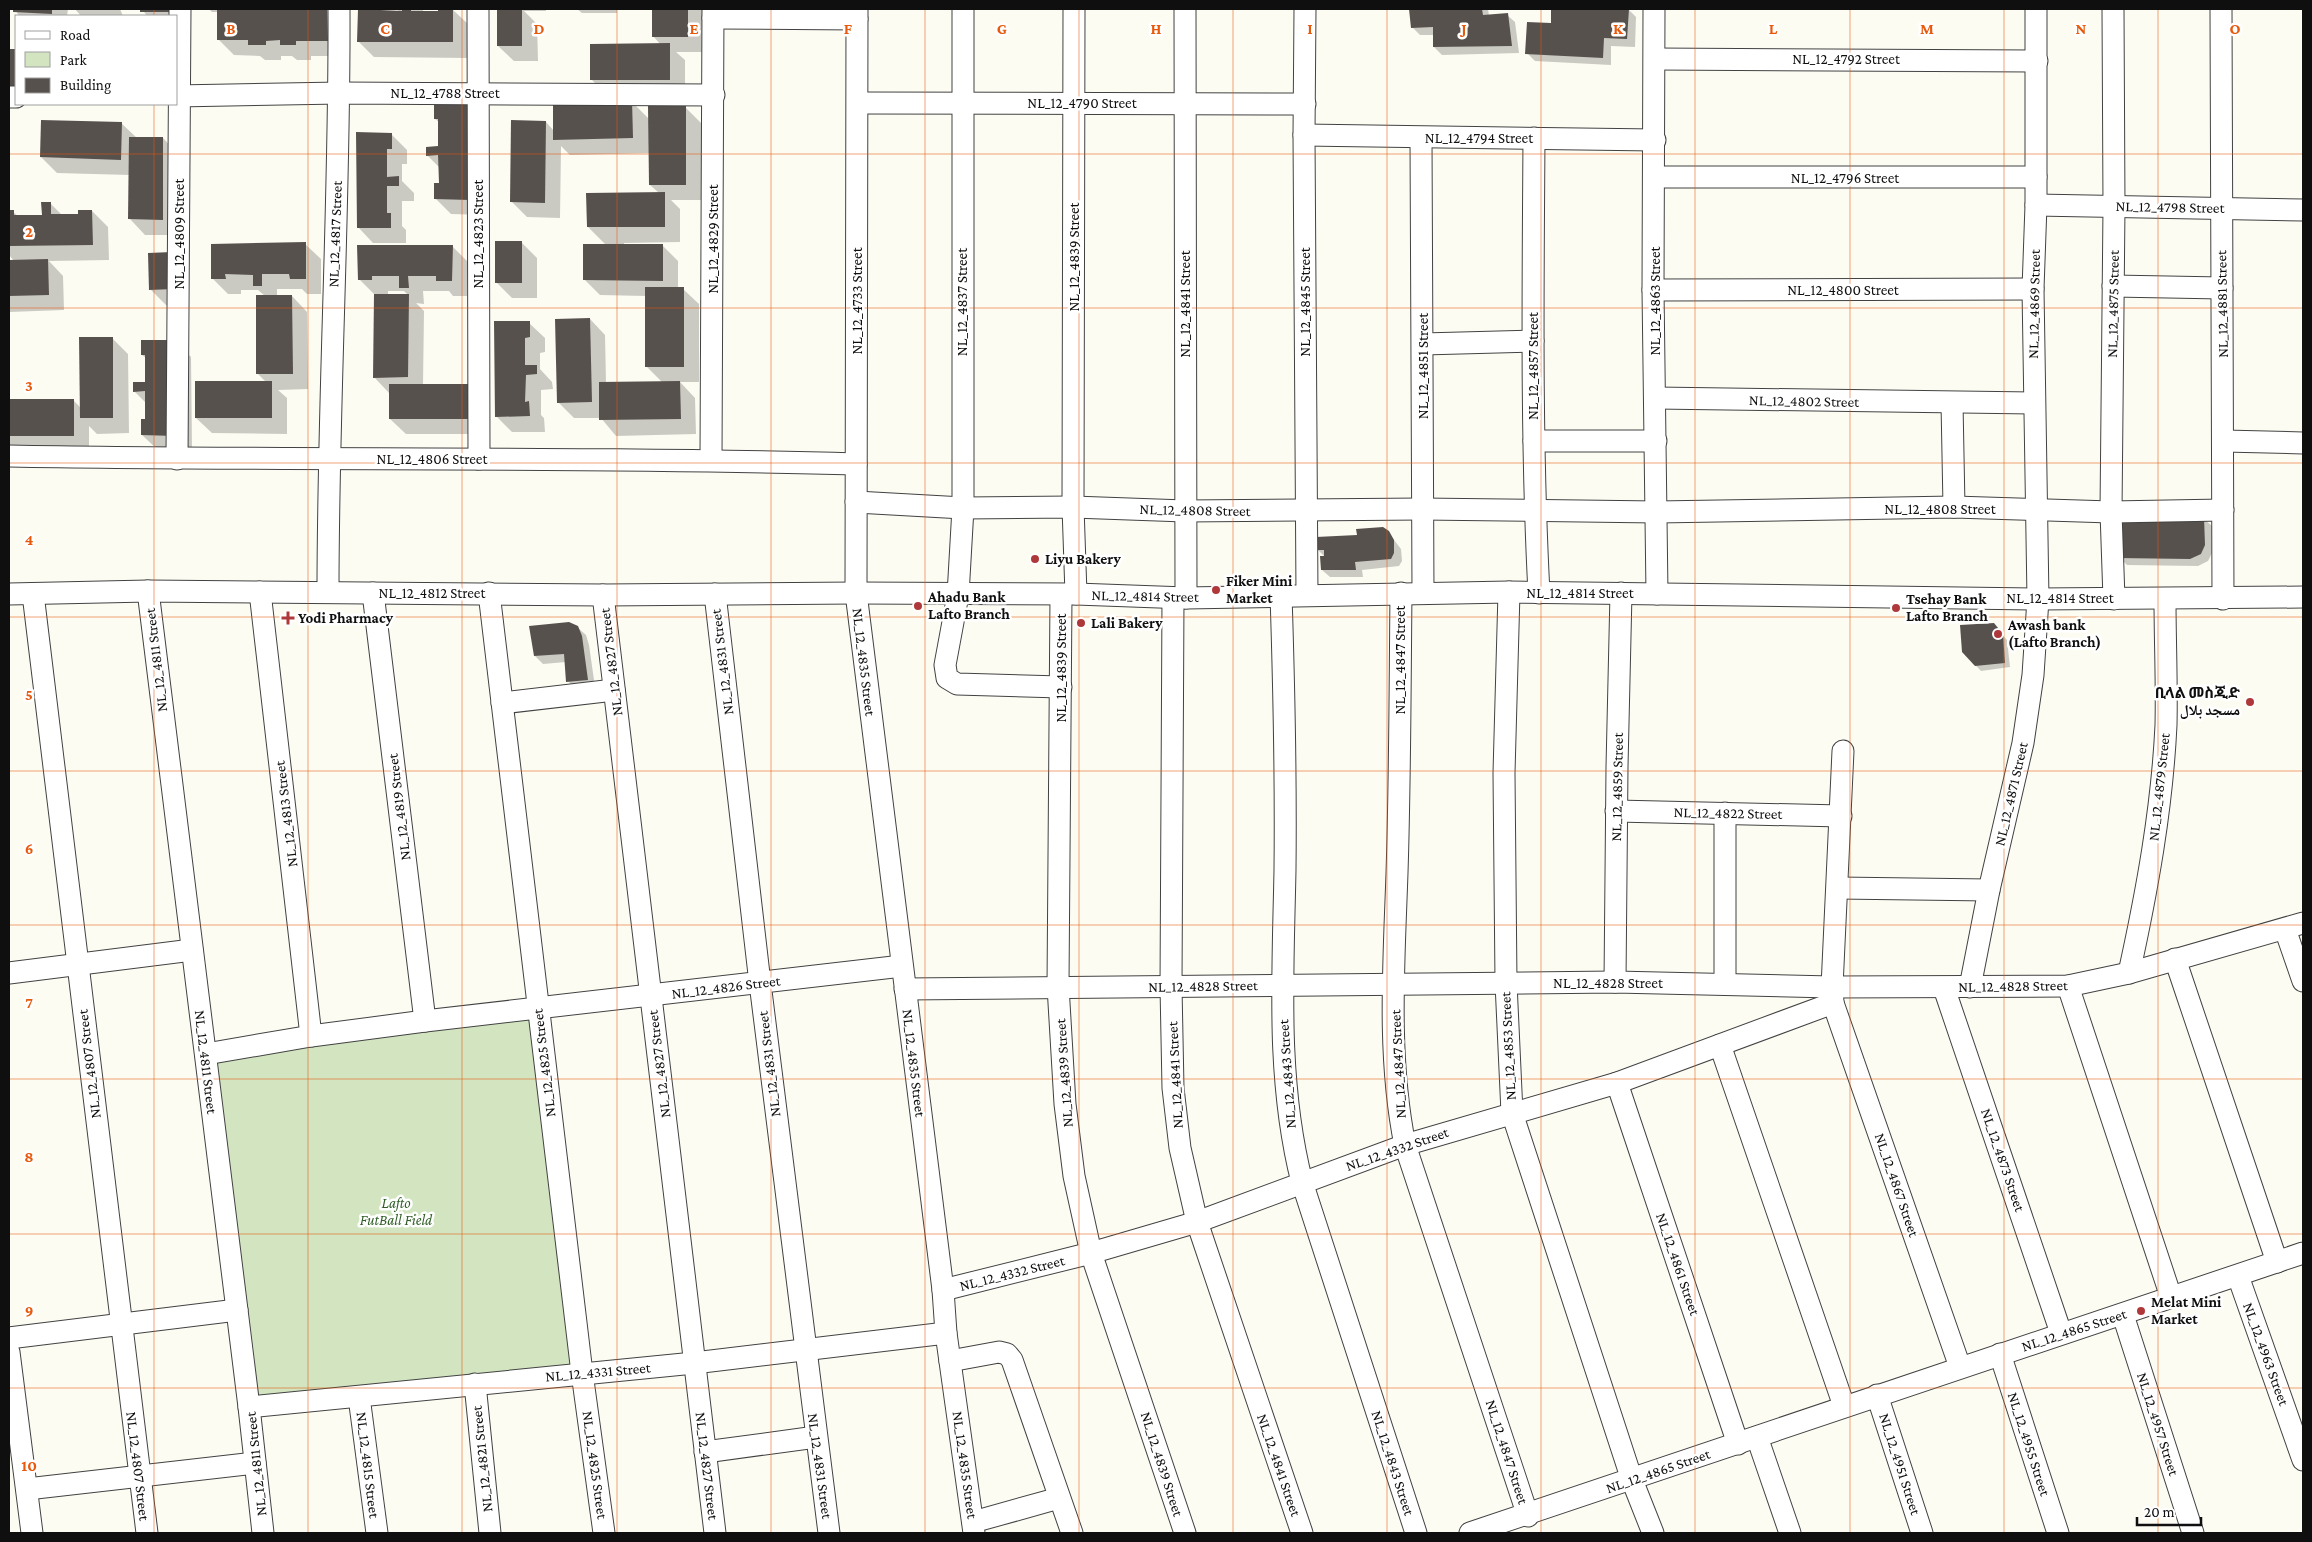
<svg xmlns="http://www.w3.org/2000/svg" width="2312" height="1542" font-family="'Crimson Pro','Noto Naskh Arabic','Noto Sans Ethiopic',serif">
<style>
.green{fill:#d2e4c0}
.shadow{fill:#0003;fill-rule:evenodd}
.building{fill:#57514d}
.lines{fill:none;stroke-linecap:round;stroke-linejoin:round}
.minor-casing{stroke:#424242;stroke-width:23}
.minor{stroke:#fff;stroke-width:21}
.grid{fill:none;stroke:#e8590c;stroke-width:1;stroke-opacity:0.55}
.poi-dot{fill:#ae383a;stroke:#fff;stroke-width:2}
.labels{text-anchor:middle;stroke-width:5;stroke-linejoin:round;paint-order:stroke}
.street-label{font-size:15px;fill:#0f0f0f;stroke:#fff}
.poi-label{font-size:15px;font-weight:bold;fill:#0f0f0f;stroke:#fff;text-anchor:start}
.park-label{font-size:15px;font-style:italic;fill:#315f27;stroke:#fff}
.grid-label{font-size:16px;text-anchor:middle;font-weight:bold;fill:#e8590c;stroke:#fff;stroke-width:5;stroke-linejoin:round;paint-order:stroke}
</style>
<rect width="100%" height="100%" fill="#fdfcf3"/>
<path class="green" d="M539,1008L586,1372L249,1404L207,1056Z"/>
<g class="shadow">
<path d="M15,9H68L67,16H19Z"/>
<path d="M75,9H120L123,16H81Z"/>
<path d="M142,9H191V27H179L176,16H147Z"/>
<path d="M209,9H327L342,24L343,56H311V60H297L292,56H281V60H265L260,56L234,55L219,40L218,12H212Z"/>
<path d="M360,9H375L379,12H400L396,9H431L423,10V12H440L439,9H452L468,24V58L374,57L359,42Z"/>
<path d="M498,9H546V11H524L537,24L538,61H514L498,46Z"/>
<path d="M577,9H617V13H582Z"/>
<path d="M653,9H703V52H676L685,60V95H607L592,80L661,45L653,36Z"/>
<path d="M1410,9H1488L1489,16L1507,15L1515,22L1519,53L1442,55L1434,47V35H1420L1412,27Z"/>
<path d="M1552,9H1628L1636,17L1635,47L1611,46V65L1535,61L1527,53L1552,25Z"/>
<rect x="9" y="50" width="7" height="51"/>
<path d="M632,102L649,119L685,107L701,123V200H671L680,209V242L624,243V245H662L678,261V289H683L699,304V382H680L695,398L696,434L616,436L601,418H574L558,402L590,319L605,335L606,383L662,382L646,366V296L600,295L585,280L606,245L588,227L659,193L650,185V153L570,155L561,146L560,218L527,217L511,201L546,122L554,131Z"/>
<path d="M435,105L485,215L451,214L435,198L440,184V168L427,155L439,148V122L435,119Z"/>
<path d="M121,123L137,138H163L178,154V235H145L130,219V175L57,173L41,157Z"/>
<path d="M391,134L407,150V164H402V181L414,193V201H402V226L406,230V243H373L358,227Z"/>
<path d="M50,203L62,215H79L92,211L108,227L109,260L49,261L63,276L64,310L9,312V261H14L9,255V211L13,212L18,216H43Z"/>
<path d="M521,242L537,258V298H512L497,283Z"/>
<path d="M305,244L321,259V294H307L302,289H277V296H292L307,312L308,389L278,390L287,398V434L212,433L196,418L266,382L258,374L265,296L258,290H241V294H228L212,278Z"/>
<path d="M452,246L468,262L467,296H453L449,291H423L424,304L416,303L424,311L423,385H469L485,434H406L390,419V394L374,377L375,295L359,279ZM388,291H404L408,295H388Z"/>
<path d="M187,269L189,305H166L151,290Z"/>
<path d="M529,323L545,338V352L540,353V369L552,382L553,389L541,390V415L544,418L545,432H512L496,416Z"/>
<path d="M113,339L128,354L129,433L97,434L89,426V451L9,450V400H73L81,408Z"/>
<path d="M175,341L191,357L192,451L158,450L142,435L147,420V404L134,391L146,383V358L142,355Z"/>
<path d="M2204,519L2212,526V553L2208,561L2198,566L2127,565L2119,557Z"/>
<path d="M1388,532L1401,549L1402,561L1399,566L1362,570L1363,577H1330L1322,570L1325,557L1317,549L1358,536Z"/>
<path d="M577,627L586,635L589,645L595,687L575,689L568,681L566,662L543,664L535,656Z"/>
<path d="M1998,630L2007,640L2010,667L1981,671L1963,652Z"/>
</g>
<g class="building">
<path d="M13,9H52V14L13,12Z"/>
<rect x="140" y="9" width="36" height="3"/>
<path d="M217,9H327L328,41H296V45H280V40L266,41V45H248V40H217Z"/>
<path d="M358,9L402,11V9H411V11H438V9H453V42H357Z"/>
<rect x="497" y="9" width="25" height="37"/>
<rect x="652" y="9" width="36" height="28"/>
<path d="M1409,9H1482L1483,15L1508,13L1512,46L1433,47V27L1411,28Z"/>
<path d="M1551,9H1629L1627,39L1604,38L1603,58L1525,54L1527,22L1551,23Z"/>
<path d="M670,43V80H590V44Z"/>
<rect x="9" y="49" width="7" height="37"/>
<path d="M632,100L633,138L553,140V102Z"/>
<path d="M434,104H469L470,200L434,199V183H439L438,155L426,156V147L438,146V119H434Z"/>
<path d="M648,106H686V185H649Z"/>
<path d="M41,120L122,122L121,160L40,157Z"/>
<path d="M511,120L546,121L545,203L510,202Z"/>
<path d="M356,132L392,133V149H387V177L399,176V186H387V213H391V228H357Z"/>
<path d="M129,137H163V220L128,219Z"/>
<path d="M665,192V227H587L586,193Z"/>
<path d="M41,202H51V214H78V210H92L93,245L9,246V210H14V215H42Z"/>
<rect x="495" y="241" width="27" height="42"/>
<path d="M306,242V279H290L289,274H262V286H253V275L225,274L226,279H211V244Z"/>
<path d="M583,244H663V281L583,280Z"/>
<path d="M357,245H453L452,281H436V276H408L409,288H399V276H372V280H358Z"/>
<path d="M172,252L174,289L149,290L148,253Z"/>
<path d="M48,259L49,295L9,296V260Z"/>
<rect x="645" y="287" width="39" height="80"/>
<path d="M374,294H409L408,377L373,378Z"/>
<path d="M256,295H292L293,374H256Z"/>
<path d="M590,318L592,402L557,403L555,319Z"/>
<path d="M494,321H530V337L525,338V365H537V374L526,375L525,402L529,401L530,416L495,417Z"/>
<path d="M79,337H113V418H80Z"/>
<path d="M141,340H175L176,436L141,435V419H145V391L133,392V382H145V355H141Z"/>
<rect x="195" y="381" width="77" height="37"/>
<path d="M680,381L681,419L599,420V382Z"/>
<rect x="389" y="384" width="81" height="35"/>
<rect x="9" y="399" width="65" height="37"/>
<path d="M2204,517L2205,545L2201,554L2190,559L2118,558L2114,519Z"/>
<path d="M1383,527L1389,531L1394,540V553L1391,559L1355,562L1356,570H1321L1320,556H1324V550H1316V537L1357,535L1356,529Z"/>
<path d="M569,622L578,626L582,636L588,680L566,682L564,654L534,656L529,626Z"/>
<path d="M1994,623L2003,634L2005,663L1975,666L1962,652L1960,625Z"/>
</g>
<g class="lines">
<g class="minor-casing">
<g id="minor">
<path d="M478,9L479,459"/>
<path d="M857,9L856,593L943,1290L946,1333L974,1533"/>
<path d="M963,9V508L958,595L945,665L947,678L957,684L1061,687"/>
<path d="M1074,9L1073,507L1076,594"/>
<path d="M1185,9L1186,598"/>
<path d="M1305,9L1304,135L1307,595"/>
<path d="M1654,9L1653,290L1657,594"/>
<path d="M2113,9L2114,207L2111,512L2114,599"/>
<path d="M2221,9L2223,599"/>
<path d="M713,18L857,19"/>
<path d="M1655,59L2037,61"/>
<path d="M176,96L340,93L714,95"/>
<path d="M9,97H16"/>
<path d="M858,103L1305,104"/>
<path d="M1304,135L1655,140"/>
<path d="M1421,138L1423,593"/>
<path d="M1534,138C1533,290 1531,442 1539,593"/>
<path d="M1655,177H2036"/>
<path d="M2036,205L2303,210"/>
<path d="M2113,286L2222,288"/>
<path d="M1653,290L2033,289"/>
<path d="M1423,344L1533,341"/>
<path d="M1656,398L2033,403"/>
<path d="M1952,403L1954,507"/>
<path d="M1534,441H1656"/>
<path d="M2224,441L2303,443"/>
<path d="M9,456C291,461 574,456 856,464"/>
<path d="M177,459L180,9"/>
<path d="M711,460L713,9"/>
<path d="M856,502L963,508L1073,507L1185,511L1422,509L1657,512L1954,507L2111,512L2223,510"/>
<path d="M148,591L249,1407L263,1533"/>
<path d="M328,591C328,397 340,203 339,9"/>
<path d="M260,592L311,1036"/>
<path d="M1509,592L1504,773L1506,983L1512,1113L1632,1480L1653,1533"/>
<path d="M373,593L425,1021"/>
<path d="M489,593L582,1373L604,1533"/>
<path d="M1401,593C1400,687 1400,780 1397,873C1394,963 1387,1056 1405,1145L1528,1516"/>
<path d="M9,594L148,591L603,595L856,593L1076,594L1186,598L1509,592L2038,599L2303,597"/>
<path d="M33,594L147,1533"/>
<path d="M715,594L760,983L829,1533"/>
<path d="M603,595L715,1533"/>
<path d="M1061,595L1058,986L1065,1104L1074,1176L1091,1253L1185,1533"/>
<path d="M1281,595C1284,687 1286,779 1285,870C1283,975 1276,1080 1302,1182L1416,1533"/>
<path d="M1173,598L1171,987L1173,1088L1180,1148L1197,1222L1302,1533"/>
<path d="M502,703L614,690"/>
<path d="M1616,811L1841,816"/>
<path d="M1725,813V984"/>
<path d="M1838,888L1989,890"/>
<path d="M2285,929L2303,981"/>
<path d="M2175,959L2277,1262"/>
<path d="M9,973L192,950"/>
<path d="M2129,973C2147,891 2162,809 2166,725C2167,683 2165,641 2165,599"/>
<path d="M1615,982L1617,767L1621,593"/>
<path d="M2068,986L2171,1297"/>
<path d="M1970,987L1989,890L2023,743L2033,675L2038,599L2033,289L2036,205V9"/>
<path d="M1944,988L2061,1333"/>
<path d="M905,989L1615,982L1832,987L2068,986L2129,973L2303,923"/>
<path d="M1833,1003L1960,1367"/>
<path d="M1720,1045L1844,1406"/>
<path d="M206,1054L311,1036L425,1021L902,966"/>
<path d="M1617,1083L1738,1444"/>
<path d="M2238,1276L2303,1460"/>
<path d="M943,1290L1091,1253L1197,1222L1405,1145L1617,1083L1833,1003L1832,987L1843,751"/>
<path d="M2123,1315L2193,1533"/>
<path d="M9,1338L237,1310"/>
<path d="M9,1352L32,1533"/>
<path d="M2000,1354L2058,1533"/>
<path d="M950,1361L999,1352L1007,1354L1012,1360L1072,1533"/>
<path d="M475,1384L490,1533"/>
<path d="M1877,1395L1922,1533"/>
<path d="M359,1397L377,1533"/>
<path d="M249,1407L694,1363L946,1333"/>
<path d="M1757,1437L1790,1533"/>
<path d="M705,1452L816,1437"/>
<path d="M27,1489L255,1463"/>
<path d="M973,1522L1059,1498"/>
<path d="M1470,1533L2303,1253"/>
</g>
</g>
<use href="#minor" class="minor"/>
</g>
<path class="grid" d="M154,9V16M308,9V1533M462,9V1533M617,9V1533M771,9V1533M925,9V1533M1079,9V1533M1233,9V1533M1387,9V1533M1541,9V1533M1695,9V1533M1850,9V1533M2004,9V1533M2158,9V1533M154,104V1533M9,154H2303M9,308H2303M9,463H2303M9,617H2303M9,771H2303M9,925H2303M9,1079H2303M9,1234H2303M9,1388H2303"/>
<g class="poi-dot">
<circle cx="1035" cy="559" r="5"/>
<circle cx="1216" cy="590" r="5"/>
<circle cx="918" cy="606" r="5"/>
<circle cx="1896" cy="608" r="5"/>
<path d="M285.5 610.5h5v5h5v5h-5v5h-5v-5h-5v-5h5z"/>
<circle cx="1081" cy="623" r="5"/>
<circle cx="1998" cy="634" r="5"/>
<circle cx="2250" cy="702" r="5"/>
<circle cx="2141" cy="1311" r="5"/>
</g>
<g class="labels">
<g class="street-label">
<text x="1846" y="64">NL_12_4792 Street</text>
<text x="445" y="98">NL_12_4788 Street</text>
<text x="1082" y="108">NL_12_4790 Street</text>
<text x="1479" y="143">NL_12_4794 Street</text>
<text x="1845" y="183">NL_12_4796 Street</text>
<text transform="translate(2170 207) rotate(1)" y="5">NL_12_4798 Street</text>
<text transform="translate(179 234) rotate(-90)" y="5">NL_12_4809 Street</text>
<text transform="translate(335 234) rotate(-88)" y="5">NL_12_4817 Street</text>
<text transform="translate(478 234) rotate(-90)" y="5">NL_12_4823 Street</text>
<text transform="translate(713 239) rotate(-90)" y="5">NL_12_4829 Street</text>
<text transform="translate(1074 257) rotate(-90)" y="5">NL_12_4839 Street</text>
<text x="1843" y="295">NL_12_4800 Street</text>
<text transform="translate(857 301) rotate(-90)" y="5">NL_12_4733 Street</text>
<text transform="translate(1655 301) rotate(-90)" y="5">NL_12_4863 Street</text>
<text transform="translate(962 302) rotate(-90)" y="5">NL_12_4837 Street</text>
<text transform="translate(1305 302) rotate(-90)" y="5">NL_12_4845 Street</text>
<text transform="translate(1185 304) rotate(-90)" y="5">NL_12_4841 Street</text>
<text transform="translate(2034 304) rotate(-89)" y="5">NL_12_4869 Street</text>
<text transform="translate(2113 304) rotate(-89)" y="5">NL_12_4875 Street</text>
<text transform="translate(2222 304) rotate(-91)" y="5">NL_12_4881 Street</text>
<text transform="translate(1423 366) rotate(-90)" y="5">NL_12_4851 Street</text>
<text transform="translate(1533 366) rotate(-90)" y="5">NL_12_4857 Street</text>
<text transform="translate(1804 401) rotate(1)" y="5">NL_12_4802 Street</text>
<text x="432" y="464">NL_12_4806 Street</text>
<text x="1940" y="514">NL_12_4808 Street</text>
<text transform="translate(1195 510) rotate(1)" y="5">NL_12_4808 Street</text>
<text x="432" y="598">NL_12_4812 Street</text>
<text x="1580" y="598">NL_12_4814 Street</text>
<text transform="translate(1145 596) rotate(1)" y="5">NL_12_4814 Street</text>
<text x="2060" y="603">NL_12_4814 Street</text>
<text transform="translate(156 660) rotate(-97)" y="5">NL_12_4811 Street</text>
<text transform="translate(1400 660) rotate(-90)" y="5">NL_12_4847 Street</text>
<text transform="translate(611 662) rotate(-97)" y="5">NL_12_4827 Street</text>
<text transform="translate(722 662) rotate(-97)" y="5">NL_12_4831 Street</text>
<text transform="translate(864 662) rotate(83)" y="5">NL_12_4835 Street</text>
<text transform="translate(1061 668) rotate(-90)" y="5">NL_12_4839 Street</text>
<text transform="translate(1617 787) rotate(-89)" y="5">NL_12_4859 Street</text>
<text transform="translate(2159 787) rotate(-84)" y="5">NL_12_4879 Street</text>
<text transform="translate(2011 794) rotate(-77)" y="5">NL_12_4871 Street</text>
<text transform="translate(399 807) rotate(-97)" y="5">NL_12_4819 Street</text>
<text transform="translate(1728 813) rotate(1)" y="5">NL_12_4822 Street</text>
<text transform="translate(286 814) rotate(-97)" y="5">NL_12_4813 Street</text>
<text x="1608" y="988">NL_12_4828 Street</text>
<text transform="translate(1203 986) rotate(-1)" y="5">NL_12_4828 Street</text>
<text transform="translate(2013 986) rotate(-1)" y="5">NL_12_4828 Street</text>
<text transform="translate(726 987) rotate(-7)" y="5">NL_12_4826 Street</text>
<text transform="translate(1508 1046) rotate(-93)" y="5">NL_12_4853 Street</text>
<text transform="translate(206 1062) rotate(83)" y="5">NL_12_4811 Street</text>
<text transform="translate(544 1063) rotate(-97)" y="5">NL_12_4825 Street</text>
<text transform="translate(914 1063) rotate(83)" y="5">NL_12_4835 Street</text>
<text transform="translate(89 1064) rotate(-97)" y="5">NL_12_4807 Street</text>
<text transform="translate(659 1064) rotate(-97)" y="5">NL_12_4827 Street</text>
<text transform="translate(769 1064) rotate(-97)" y="5">NL_12_4831 Street</text>
<text transform="translate(1398 1064) rotate(-93)" y="5">NL_12_4847 Street</text>
<text transform="translate(1064 1073) rotate(-94)" y="5">NL_12_4839 Street</text>
<text transform="translate(1287 1074) rotate(-94)" y="5">NL_12_4843 Street</text>
<text transform="translate(1175 1075) rotate(-93)" y="5">NL_12_4841 Street</text>
<text transform="translate(1397 1149) rotate(-19)" y="5">NL_12_4332 Street</text>
<text transform="translate(2003 1160) rotate(71)" y="5">NL_12_4873 Street</text>
<text transform="translate(1897 1185) rotate(71)" y="5">NL_12_4867 Street</text>
<text transform="translate(1678 1264) rotate(71)" y="5">NL_12_4861 Street</text>
<text transform="translate(1012 1273) rotate(-14)" y="5">NL_12_4332 Street</text>
<text transform="translate(2074 1330) rotate(-18)" y="5">NL_12_4865 Street</text>
<text transform="translate(2266 1354) rotate(70)" y="5">NL_12_4963 Street</text>
<text transform="translate(598 1372) rotate(-5)" y="5">NL_12_4331 Street</text>
<text transform="translate(2158 1424) rotate(72)" y="5">NL_12_4957 Street</text>
<text transform="translate(2029 1444) rotate(72)" y="5">NL_12_4955 Street</text>
<text transform="translate(1507 1452) rotate(72)" y="5">NL_12_4847 Street</text>
<text transform="translate(482 1459) rotate(-96)" y="5">NL_12_4821 Street</text>
<text transform="translate(1393 1463) rotate(72)" y="5">NL_12_4843 Street</text>
<text transform="translate(256 1464) rotate(-96)" y="5">NL_12_4811 Street</text>
<text transform="translate(1162 1464) rotate(72)" y="5">NL_12_4839 Street</text>
<text transform="translate(1900 1464) rotate(72)" y="5">NL_12_4951 Street</text>
<text transform="translate(368 1465) rotate(83)" y="5">NL_12_4815 Street</text>
<text transform="translate(595 1465) rotate(82)" y="5">NL_12_4825 Street</text>
<text transform="translate(965 1465) rotate(82)" y="5">NL_12_4835 Street</text>
<text transform="translate(1279 1465) rotate(71)" y="5">NL_12_4841 Street</text>
<text transform="translate(138 1466) rotate(83)" y="5">NL_12_4807 Street</text>
<text transform="translate(707 1466) rotate(83)" y="5">NL_12_4827 Street</text>
<text transform="translate(820 1466) rotate(82)" y="5">NL_12_4831 Street</text>
<text transform="translate(1658 1471) rotate(-19)" y="5">NL_12_4865 Street</text>
</g>
<g class="poi-label">
<text x="1045" y="564">Liyu Bakery</text>
<text x="1226" y="586">Fiker Mini<tspan x="1226" dy="17">Market</tspan></text>
<text x="928" y="602">Ahadu Bank<tspan x="928" dy="17">Lafto Branch</tspan></text>
<text x="1906" y="604">Tsehay Bank<tspan x="1906" dy="17">Lafto Branch</tspan></text>
<text x="298" y="623">Yodi Pharmacy</text>
<text x="1091" y="628">Lali Bakery</text>
<text x="2008" y="630">Awash bank<tspan x="2008" dy="17">(Lafto Branch)</tspan></text>
<text x="2240" y="698" text-anchor="end">ቢላል መስጂድ<tspan x="2240" dy="17">مسجد بلال</tspan></text>
<text x="2151" y="1307">Melat Mini<tspan x="2151" dy="17">Market</tspan></text>
</g>
<g class="park-label">
<text x="396" y="1208">Lafto<tspan x="396" dy="17">FutBall Field</tspan></text>
</g>
</g>
<g class="grid-label">
<text x="231" y="34">B</text>
<text x="385" y="34">C</text>
<text x="539" y="34">D</text>
<text x="694" y="34">E</text>
<text x="848" y="34">F</text>
<text x="1002" y="34">G</text>
<text x="1156" y="34">H</text>
<text x="1310" y="34">I</text>
<text x="1464" y="34">J</text>
<text x="1618" y="34">K</text>
<text x="1773" y="34">L</text>
<text x="1927" y="34">M</text>
<text x="2081" y="34">N</text>
<text x="2235" y="34">O</text>
<text x="29" y="237">2</text>
<text x="29" y="391">3</text>
<text x="29" y="545">4</text>
<text x="29" y="700">5</text>
<text x="29" y="854">6</text>
<text x="29" y="1008">7</text>
<text x="29" y="1162">8</text>
<text x="29" y="1316">9</text>
<text x="29" y="1471">10</text>
</g>
<rect width="2312" height="1542" fill="none" stroke="#0f0f0f" stroke-width="20"/>
<rect x="15" y="15" width="162" height="90" fill="#ffffff" stroke="#9f9f9f"/>
<rect x="25" y="31" width="25" height="8" fill="#ffffff" stroke="#9f9f9f"/>
<text x="60" y="40" font-size="15" fill="#0f0f0f">Road</text>
<rect x="25" y="52" width="25" height="15" fill="#d2e4c0" stroke="#9f9f9f"/>
<text x="60" y="65" font-size="15" fill="#0f0f0f">Park</text>
<rect x="25" y="78" width="25" height="15" fill="#57514d" stroke="#9f9f9f"/>
<text x="60" y="90" font-size="15" fill="#0f0f0f">Building</text>
<path d="M2137 1517v8h64v-8" fill="none" stroke="#0f0f0f" stroke-width="2.5"/>
<text x="2144" y="1517" font-size="15" fill="#0f0f0f" stroke="#ffffff" stroke-width="4" paint-order="stroke">20 m</text>
</svg>
